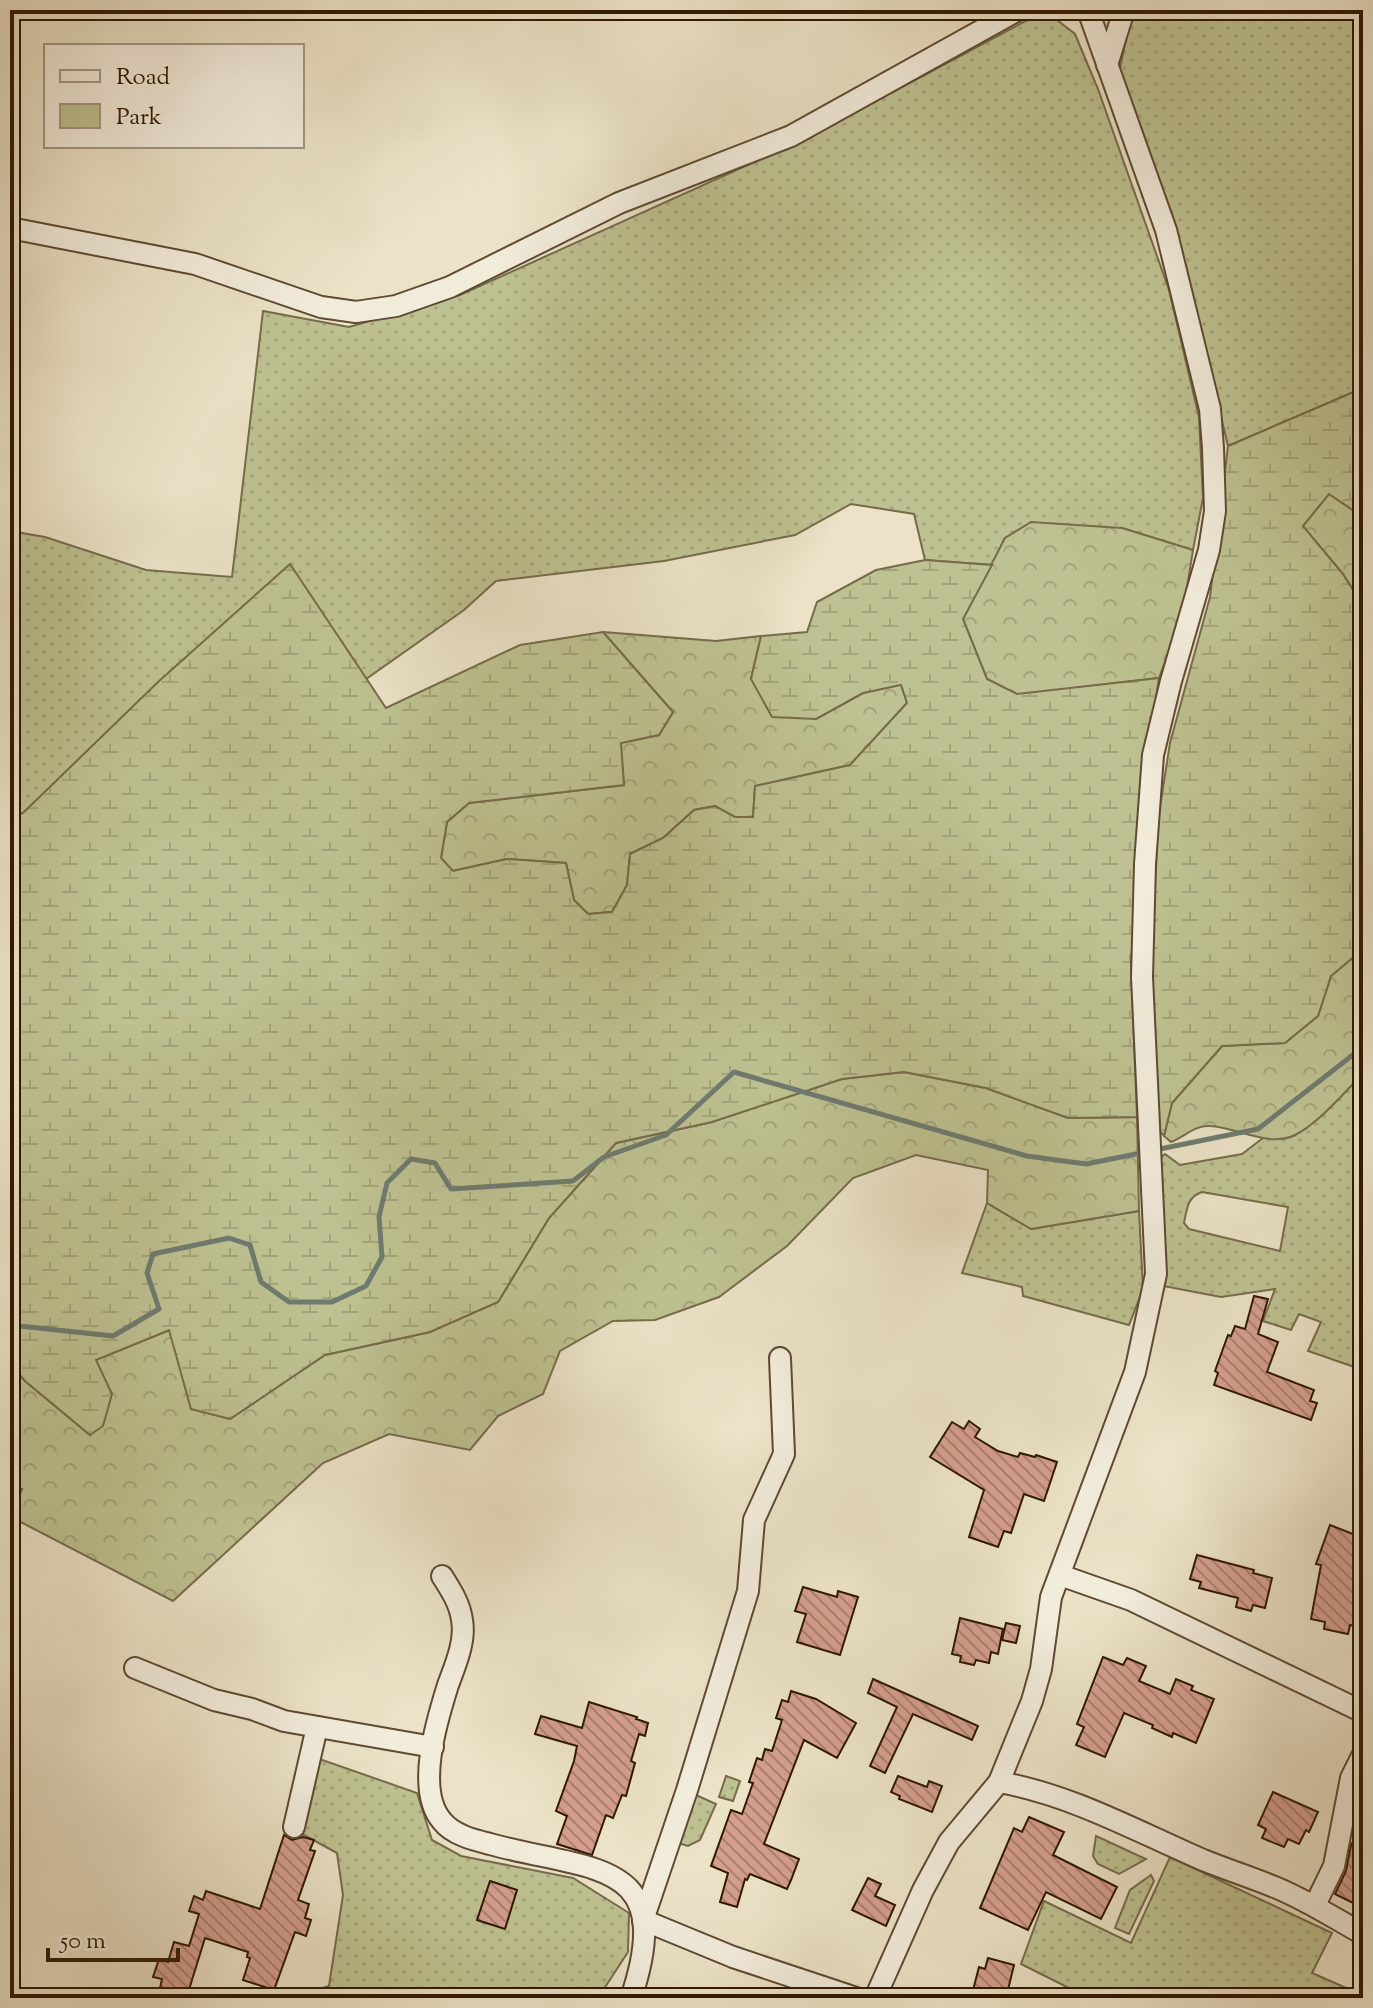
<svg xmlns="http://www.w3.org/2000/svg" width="1373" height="2008" font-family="'Sorts Mill Goudy',serif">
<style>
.green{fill:url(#green-dots);stroke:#776c4a;stroke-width:2;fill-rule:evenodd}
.forest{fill:url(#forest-crowns);stroke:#776c4a;stroke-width:2}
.wetland{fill:url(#wetland-marsh);stroke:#776c4a;stroke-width:2}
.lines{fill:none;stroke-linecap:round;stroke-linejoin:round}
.stream{stroke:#6f7b70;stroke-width:5}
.building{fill:url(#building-back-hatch);stroke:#301802;stroke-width:2}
.minor-casing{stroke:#5f4a33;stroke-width:24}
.minor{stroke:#f2ecdb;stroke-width:20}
</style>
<defs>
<pattern id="green-dots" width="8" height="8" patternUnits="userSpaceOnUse" patternTransform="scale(2)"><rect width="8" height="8" fill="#bec191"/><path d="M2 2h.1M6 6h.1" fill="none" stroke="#a4a57b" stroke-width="1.8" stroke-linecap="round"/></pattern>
<pattern id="forest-crowns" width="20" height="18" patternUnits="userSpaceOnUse" patternTransform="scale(2)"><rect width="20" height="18" fill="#bec191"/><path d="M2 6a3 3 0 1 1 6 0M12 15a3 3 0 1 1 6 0" fill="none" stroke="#a4a57b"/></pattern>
<pattern id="wetland-marsh" width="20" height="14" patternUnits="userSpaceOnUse" patternTransform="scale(2)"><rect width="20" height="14" fill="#bec191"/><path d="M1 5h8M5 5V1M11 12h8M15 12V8" fill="none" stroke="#a4a57b"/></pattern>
<pattern id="building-back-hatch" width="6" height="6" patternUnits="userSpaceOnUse" patternTransform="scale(2)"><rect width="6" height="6" fill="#d49e8e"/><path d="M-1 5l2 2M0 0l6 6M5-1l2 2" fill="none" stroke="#ac8072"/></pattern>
</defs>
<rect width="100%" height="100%" fill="#ebe2c7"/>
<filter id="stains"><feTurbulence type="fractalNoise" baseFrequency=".0025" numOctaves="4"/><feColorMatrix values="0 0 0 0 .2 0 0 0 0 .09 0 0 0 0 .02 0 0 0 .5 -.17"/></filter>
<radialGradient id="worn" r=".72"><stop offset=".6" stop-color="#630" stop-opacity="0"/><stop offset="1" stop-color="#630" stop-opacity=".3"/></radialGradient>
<g class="green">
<path d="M1132,10H1363V388L1228,446L1189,281L1118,78Z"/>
<path d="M1033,17L1057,20L1075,34L1098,89L1169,290L1199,417L1203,498L1193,550L1122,528L1005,538L992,565L925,560L914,514L851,504L795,535L664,561L496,581L464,610L366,679L290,565L23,813L10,819V531L45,537L146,570L232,577L263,311L349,327L460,295L801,141Z"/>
<path d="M1363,1080V1370L1308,1351L1321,1322L1299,1314L1291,1330L1263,1321L1275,1289L1221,1297L1163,1286L1157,1161L1165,1154L1180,1165L1242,1154L1263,1138L1294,1136L1356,1081ZM1202,1192L1288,1207L1280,1251L1189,1229L1184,1223C1187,1209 1187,1197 1202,1192Z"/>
<path d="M987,1203L1031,1229L1139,1211L1143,1289L1129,1325L1023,1296L1022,1287L962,1273Z"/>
<path d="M305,1754L417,1793L432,1840L461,1856L573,1878L629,1913L628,1952L598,1998H288L329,1986L343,1895L337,1853L284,1824Z"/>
<path d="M726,1776L740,1781L733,1801L719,1797Z"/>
<path d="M696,1795L716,1804L700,1840L688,1846L678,1843Z"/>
<path d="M1096,1836L1146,1859L1119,1874L1098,1864L1093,1856Z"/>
<path d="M1170,1857L1332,1933L1312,1973L1353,1991L1363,1977V1998H1081L1079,1993L1021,1964L1044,1901L1131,1943Z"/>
<path d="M1151,1875L1154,1881L1129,1934L1115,1928L1130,1890Z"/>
</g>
<g class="forest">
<path d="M1329,494L1363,517V606L1343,574L1302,526Z"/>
<path d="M1031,522L1122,528L1193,550L1183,613L1159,678L1017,695L987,679L963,619L1005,538Z"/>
<path d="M603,632L716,641L761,636L751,679L816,719L863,693L901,684L907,703L850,765L755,786L753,817H735L715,806L694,810L663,838L630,854L627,885L612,912L588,914L574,900L566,863L507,859L452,871L441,858L447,822L469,803L624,785L620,743L659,735L673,712Z"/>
<path d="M1363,949V1080L1356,1081C1339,1098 1316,1125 1295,1135C1269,1148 1236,1127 1210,1126C1194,1125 1185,1137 1171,1142L1164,1136L1172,1103L1222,1046L1285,1043L1318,1016L1331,976Z"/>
<path d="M904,1072L986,1088L1068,1118L1137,1117L1139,1211L1031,1229L987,1203L988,1170L916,1155L853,1178L787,1246L719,1297L655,1320L613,1321L560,1351L543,1394L498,1416L470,1450L389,1434L323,1463L173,1601L11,1517L22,1489L10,1486V1364L25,1381L90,1435L95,1360L170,1330L191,1409L230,1419L325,1355L430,1332L498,1302L549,1218L616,1143L712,1122L842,1079Z"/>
</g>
<g class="wetland">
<path d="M1363,388V517L1329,494L1303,526L1343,574L1363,606V949L1331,976L1318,1016L1285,1043L1222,1046L1172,1103L1164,1136L1157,1128L1150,986L1158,820L1170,743L1210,597L1228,446Z"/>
<path d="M925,560L992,565L963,619L987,679L1017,694L1159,678L1147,754L1131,961L1137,1117L1068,1118L986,1088L904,1072L842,1079L712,1122L616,1143L549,1218L498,1302L430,1332L325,1355L230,1419L191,1409L169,1330L96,1360L112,1394L103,1426L90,1435L25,1381L10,1364V819L23,813L158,682L290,564L386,708L520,645L603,632L673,712L659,735L621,743L624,785L469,803L447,822L441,858L453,871L507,859L566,863L574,900L588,914L612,912L627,885L630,854L663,838L694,810L715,806L735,817H753L755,786L850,765L907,703L901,685L863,693L816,719L772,717L751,679L761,636L807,632L817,602L876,570Z"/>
</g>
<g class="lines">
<g class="stream">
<path d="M1155,1150L1258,1129L1363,1047"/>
<path d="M10,1325L113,1336L159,1309L147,1273L153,1254L229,1238L250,1245L261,1282L289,1302H332L366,1286L382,1257L379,1217L387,1183L411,1159L435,1163L451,1189L573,1181L604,1157L666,1135L734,1072L1027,1156L1086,1164L1146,1152"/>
</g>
</g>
<g class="building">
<path d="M1254,1296L1268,1299L1258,1334L1278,1342L1267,1372L1314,1390L1310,1401L1317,1403L1311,1420L1214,1385L1218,1373L1215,1371L1228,1335L1231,1336L1235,1326L1245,1329Z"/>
<path d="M969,1421L980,1429L975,1437L998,1451L1018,1457L1020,1453L1035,1457L1036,1455L1057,1462L1044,1501L1024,1494L1011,1533L1004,1531L998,1547L969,1537L984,1490L930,1457L952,1422L964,1429Z"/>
<path d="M1330,1525L1363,1538V1608L1359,1627L1350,1625L1348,1634L1324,1629L1325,1622L1311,1619L1321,1565L1316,1564Z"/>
<path d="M1197,1555L1254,1570L1253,1573L1272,1578L1265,1608L1253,1605L1251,1611L1236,1607L1238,1598L1199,1588L1201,1582L1190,1579Z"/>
<path d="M803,1587L837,1597L838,1591L858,1597L840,1655L797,1642L806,1614L795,1611Z"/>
<path d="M960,1618L1003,1629L998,1654L991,1652L989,1663L976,1660L974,1665L960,1662L961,1656L952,1654Z"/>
<path d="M1006,1623L1020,1626L1016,1643L1002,1640Z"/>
<path d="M1103,1657L1123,1665L1127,1658L1146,1666L1139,1681L1170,1694L1176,1679L1193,1686L1191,1690L1214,1699L1196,1743L1173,1733L1172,1737L1152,1728L1153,1725L1124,1713L1105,1757L1076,1745L1084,1727L1077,1724Z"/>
<path d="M873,1679L978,1726L972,1740L913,1714L885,1773L870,1766L897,1707L868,1693Z"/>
<path d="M791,1691L816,1699L856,1723L837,1758L804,1740L764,1844L799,1859L791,1880L787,1889L750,1874L747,1880L745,1879L737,1907L720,1902L728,1873L711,1866L731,1810L742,1814L753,1783L749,1782L757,1758L762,1760L765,1749L772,1751L782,1720L776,1718L782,1700L788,1702Z"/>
<path d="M589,1702L637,1717L636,1719L648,1723L645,1736L639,1734L631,1761L635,1763L626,1796L622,1795L613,1818L606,1815L592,1855L557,1844L567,1816L556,1811L574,1761L577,1746L535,1734L541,1716L582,1728Z"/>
<path d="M898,1776L927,1787L929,1781L942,1786L932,1812L899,1799L900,1796L891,1792Z"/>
<path d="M1273,1792L1318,1812L1309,1832L1306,1830L1299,1844L1288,1839L1284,1847L1262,1838L1266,1829L1258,1825Z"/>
<path d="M1029,1817L1064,1832L1053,1855L1117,1887L1101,1919L1046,1892L1028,1930L980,1908L1014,1828L1022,1832Z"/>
<path d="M1363,1821V1908L1335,1894L1346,1871L1351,1845Z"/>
<path d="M284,1835L292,1840L303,1837L314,1840L310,1850L315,1851L298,1900L309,1904L305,1918L311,1920L306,1936L295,1932L274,1990L243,1980L250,1958L247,1957L248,1952L205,1938L187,1996L160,1988L162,1979L153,1977L159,1959L168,1962L174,1942L189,1946L199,1914L189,1911L194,1896L203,1900L206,1891L260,1909Z"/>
<path d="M868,1878L881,1884L875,1896L895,1905L886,1926L852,1910Z"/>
<path d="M490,1881L517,1890L505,1929L477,1920Z"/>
<path d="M988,1958L1014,1965L1006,1998H971L979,1967L985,1969Z"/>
</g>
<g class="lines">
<g class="minor-casing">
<g id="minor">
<path d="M1107,65L1124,10"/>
<path d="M10,228L195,264L321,307L356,312L396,306L450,287L619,203L791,136L1018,10"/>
<path d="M1060,1575L1131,1600L1363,1712"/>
<path d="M442,1576C451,1590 460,1604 462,1620C466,1641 455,1666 448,1685C437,1720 415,1790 442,1821C453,1835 474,1840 490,1844C591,1872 678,1857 631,1998"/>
<path d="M135,1668L214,1700L252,1709L284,1721L433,1747"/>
<path d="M999,1782C1072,1795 1136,1831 1203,1860C1228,1870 1253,1878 1277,1888C1308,1901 1334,1918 1363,1934"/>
<path d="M294,1827L317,1727"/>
<path d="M1315,1905L1334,1866L1351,1778L1363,1754"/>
<path d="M643,1920L687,1790L748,1591L754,1520L784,1454L780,1358"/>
<path d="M643,1920L733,1957L856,1998"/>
<path d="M875,1998L923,1890L949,1842L999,1782L1032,1701L1041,1669L1051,1597L1135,1372L1156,1274L1142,977L1145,864L1153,755L1171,681L1209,550L1215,511L1213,448L1210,409L1166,230L1089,13"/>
</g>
</g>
<use href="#minor" class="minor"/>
</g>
<rect width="1373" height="2008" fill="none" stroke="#ebe2c7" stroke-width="40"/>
<rect x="12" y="12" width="1349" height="1984" fill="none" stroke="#301802" stroke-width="4"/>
<rect x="20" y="20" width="1333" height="1968" fill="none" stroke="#301802" stroke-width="2"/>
<rect x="44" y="44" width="260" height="104" fill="#f2ecdb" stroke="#a49784" stroke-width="2"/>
<rect x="60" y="70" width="40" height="12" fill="#f2ecdb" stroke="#a49784" stroke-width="2"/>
<text x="116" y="84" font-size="24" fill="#301802">Road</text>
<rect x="60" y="104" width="40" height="24" fill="#bec191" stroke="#a49784" stroke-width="2"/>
<text x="116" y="124" font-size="24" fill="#301802">Park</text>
<path d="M48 1948v12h130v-12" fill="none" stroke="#301802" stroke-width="4"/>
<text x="60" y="1948" font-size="24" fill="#301802" stroke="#f2ecdb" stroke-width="6" paint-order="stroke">50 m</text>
<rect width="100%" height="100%" filter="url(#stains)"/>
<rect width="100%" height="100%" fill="url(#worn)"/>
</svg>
